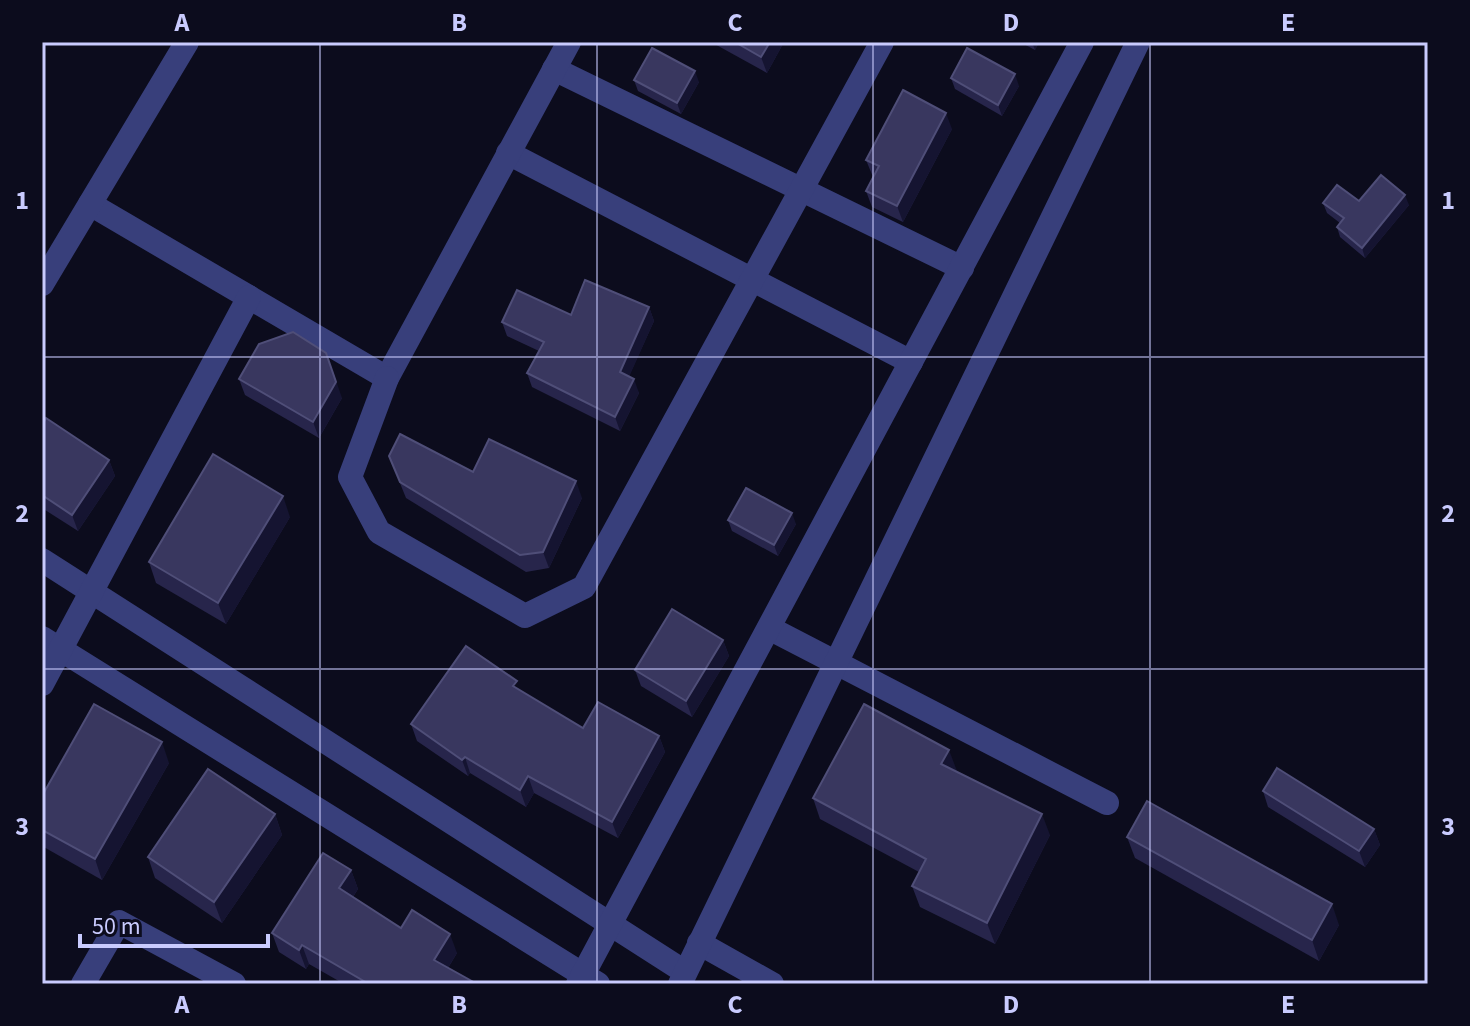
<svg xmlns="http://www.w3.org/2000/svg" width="1470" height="1026" font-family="'Source Sans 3',sans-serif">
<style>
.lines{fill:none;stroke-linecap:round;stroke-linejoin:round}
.minor{stroke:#383f7b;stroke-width:24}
.wall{fill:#27254b}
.shaded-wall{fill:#151431}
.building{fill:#39375f;stroke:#4f4e78;stroke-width:2}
.grid{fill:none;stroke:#c9cbfe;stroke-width:2;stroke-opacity:0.55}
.neatline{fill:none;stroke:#c9cbfe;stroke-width:3}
.grid-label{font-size:26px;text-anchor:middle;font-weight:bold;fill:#c9cbfe}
</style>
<rect width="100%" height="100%" fill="#0c0c1d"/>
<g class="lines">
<g class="minor">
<path d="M554,69L962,268"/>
<path d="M508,153L911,362"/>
<path d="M90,204L387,378L569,42"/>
<path d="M42,284L187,42"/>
<path d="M387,378L350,477L379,532L525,616L584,587L882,42"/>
<path d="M42,560L685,972"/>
<path d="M769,628L1107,803"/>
<path d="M42,638L598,984"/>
<path d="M42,684L249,297"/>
<path d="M699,943L772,984"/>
<path d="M83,984L119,922L234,984"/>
<path d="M578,984L1082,42"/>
<path d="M680,984L1138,42"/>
</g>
</g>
<g class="wall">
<path d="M711,42H784L767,73Z"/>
<path d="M1020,42H1039L1035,50Z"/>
<path d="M951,78L1019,86L1002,116L955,89Z"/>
<path d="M634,80L699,82L681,114L638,91Z"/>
<path d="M952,129L903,222L872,207L866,191L873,177L866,160Z"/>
<path d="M1359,201L1409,205L1365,258L1340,237L1337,227L1340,223L1327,213L1323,203Z"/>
<path d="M649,307L654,321L629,376L639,393L620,431L532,387L527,373L539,351L507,336L502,322Z"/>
<path d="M239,379L342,398L319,438L245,395Z"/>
<path d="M42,425L109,460L115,476L78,531L42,508Z"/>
<path d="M389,456L473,472L582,498L549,568L526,572L406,498Z"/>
<path d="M290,517L226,624L156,583L149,562Z"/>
<path d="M728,520L796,524L778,556L732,531Z"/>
<path d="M723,640L729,656L692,717L641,686L635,670Z"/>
<path d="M521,691L583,728L659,736L665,752L618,838L534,793L526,807L470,773L468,776L417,741L411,724Z"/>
<path d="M169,763L102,880L42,846V796Z"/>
<path d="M1263,791L1374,829L1380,845L1365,867L1268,807Z"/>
<path d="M813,798L1050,835L995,944L920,907L912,886L919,872L820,819Z"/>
<path d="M275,814L282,835L222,923L155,878L148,857Z"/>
<path d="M1127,837L1339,925L1319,961L1135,858Z"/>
<path d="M351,870L358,889L353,897L401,928L457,953L448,968L477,984H344L309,964L306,969L279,952L272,933Z"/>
</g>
<g class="shaded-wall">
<path d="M770,42H784L767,73L761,57Z"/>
<path d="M1032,42H1039L1035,50Z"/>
<path d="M695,71L699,82L681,114L677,103Z"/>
<path d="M1015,74L1019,86L1002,116L998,105Z"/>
<path d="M946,113L952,129L903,222L897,206Z"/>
<path d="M1405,195L1409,205L1365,258L1362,248Z"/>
<path d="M649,307L654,321L625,386L620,372Z"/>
<path d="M332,369L342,398L319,438L313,422Z"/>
<path d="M634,379L639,393L620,431L615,417Z"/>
<path d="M109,460L115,476L78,531L72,515Z"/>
<path d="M576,481L582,498L549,568L543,552Z"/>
<path d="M283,496L290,517L226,624L218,603Z"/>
<path d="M792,513L796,524L778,556L774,545Z"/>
<path d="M723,640L729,656L692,717L686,701Z"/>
<path d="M659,736L665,752L618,838L612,822Z"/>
<path d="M162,742L169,763L102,880L95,859Z"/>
<path d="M949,750L957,771L941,764Z"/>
<path d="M465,757L470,773L468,776L462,760Z"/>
<path d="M528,776L534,793L526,807L520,790Z"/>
<path d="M275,814L282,835L222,923L214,902Z"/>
<path d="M1042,814L1050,835L995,944L987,923Z"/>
<path d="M1374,829L1380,845L1365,867L1359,851Z"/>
<path d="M351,870L358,889L346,907L339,888Z"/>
<path d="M1332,904L1339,925L1319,961L1312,940Z"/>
<path d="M450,934L457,953L441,979L434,960Z"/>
<path d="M302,945L309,964L306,969L299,950Z"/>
</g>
<g class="building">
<path d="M735,42H770L761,57Z"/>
<path d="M652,48L695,71L677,103L634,80Z"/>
<path d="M967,48L1015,74L998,105L951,78Z"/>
<path d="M903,90L946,113L897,206L866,191L879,166L866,160Z"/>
<path d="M1381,175L1405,195L1362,248L1337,227L1344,218L1323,203L1337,185L1359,201Z"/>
<path d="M585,280L649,307L620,372L634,379L615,417L527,373L544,342L502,322L517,290L571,315Z"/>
<path d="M293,332L326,353L336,382L313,422L239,379L259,344Z"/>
<path d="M46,418L109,460L72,515L42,495V425Z"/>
<path d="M400,434L473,472L489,439L576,481L543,552L520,555L400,482L389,456Z"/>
<path d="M213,454L283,496L218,603L149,562Z"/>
<path d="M746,488L792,513L774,545L728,520Z"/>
<path d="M672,609L723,640L686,701L635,670Z"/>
<path d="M466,646L517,681L513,686L583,728L598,702L659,736L612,822L528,776L520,790L465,757L462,760L411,724Z"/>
<path d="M94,704L162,742L95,859L42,830V796Z"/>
<path d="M864,704L949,750L941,764L1042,814L987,923L912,886L926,859L813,798Z"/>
<path d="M1277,768L1374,829L1359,851L1263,791Z"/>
<path d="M208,769L275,814L214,902L148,857Z"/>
<path d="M1147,801L1332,904L1312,940L1127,837Z"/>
<path d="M323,853L351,870L339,888L401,928L412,910L450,934L434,960L477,984H366L367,983L302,945L299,950L272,933Z"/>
</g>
<path class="grid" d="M320,42V984M597,42V984M873,42V984M1150,42V984M42,357H1428M42,669H1428"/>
<rect width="1470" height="1026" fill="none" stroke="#0c0c1d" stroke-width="88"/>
<path d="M80 934v12h188v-12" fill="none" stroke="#c9cbfe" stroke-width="4"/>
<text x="92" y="934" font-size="24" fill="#c9cbfe" stroke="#0c0c1d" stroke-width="6" paint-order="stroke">50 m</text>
<rect x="44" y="44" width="1382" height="938" class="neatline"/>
<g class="grid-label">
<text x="182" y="31">A</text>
<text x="459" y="31">B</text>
<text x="735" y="31">C</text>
<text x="1011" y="31">D</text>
<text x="1288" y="31">E</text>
<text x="22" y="209">1</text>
<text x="1448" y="209">1</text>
<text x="22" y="522">2</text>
<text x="1448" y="522">2</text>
<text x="22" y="835">3</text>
<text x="1448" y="835">3</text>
<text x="182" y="1013">A</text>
<text x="459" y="1013">B</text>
<text x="735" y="1013">C</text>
<text x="1011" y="1013">D</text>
<text x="1288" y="1013">E</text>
</g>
</svg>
